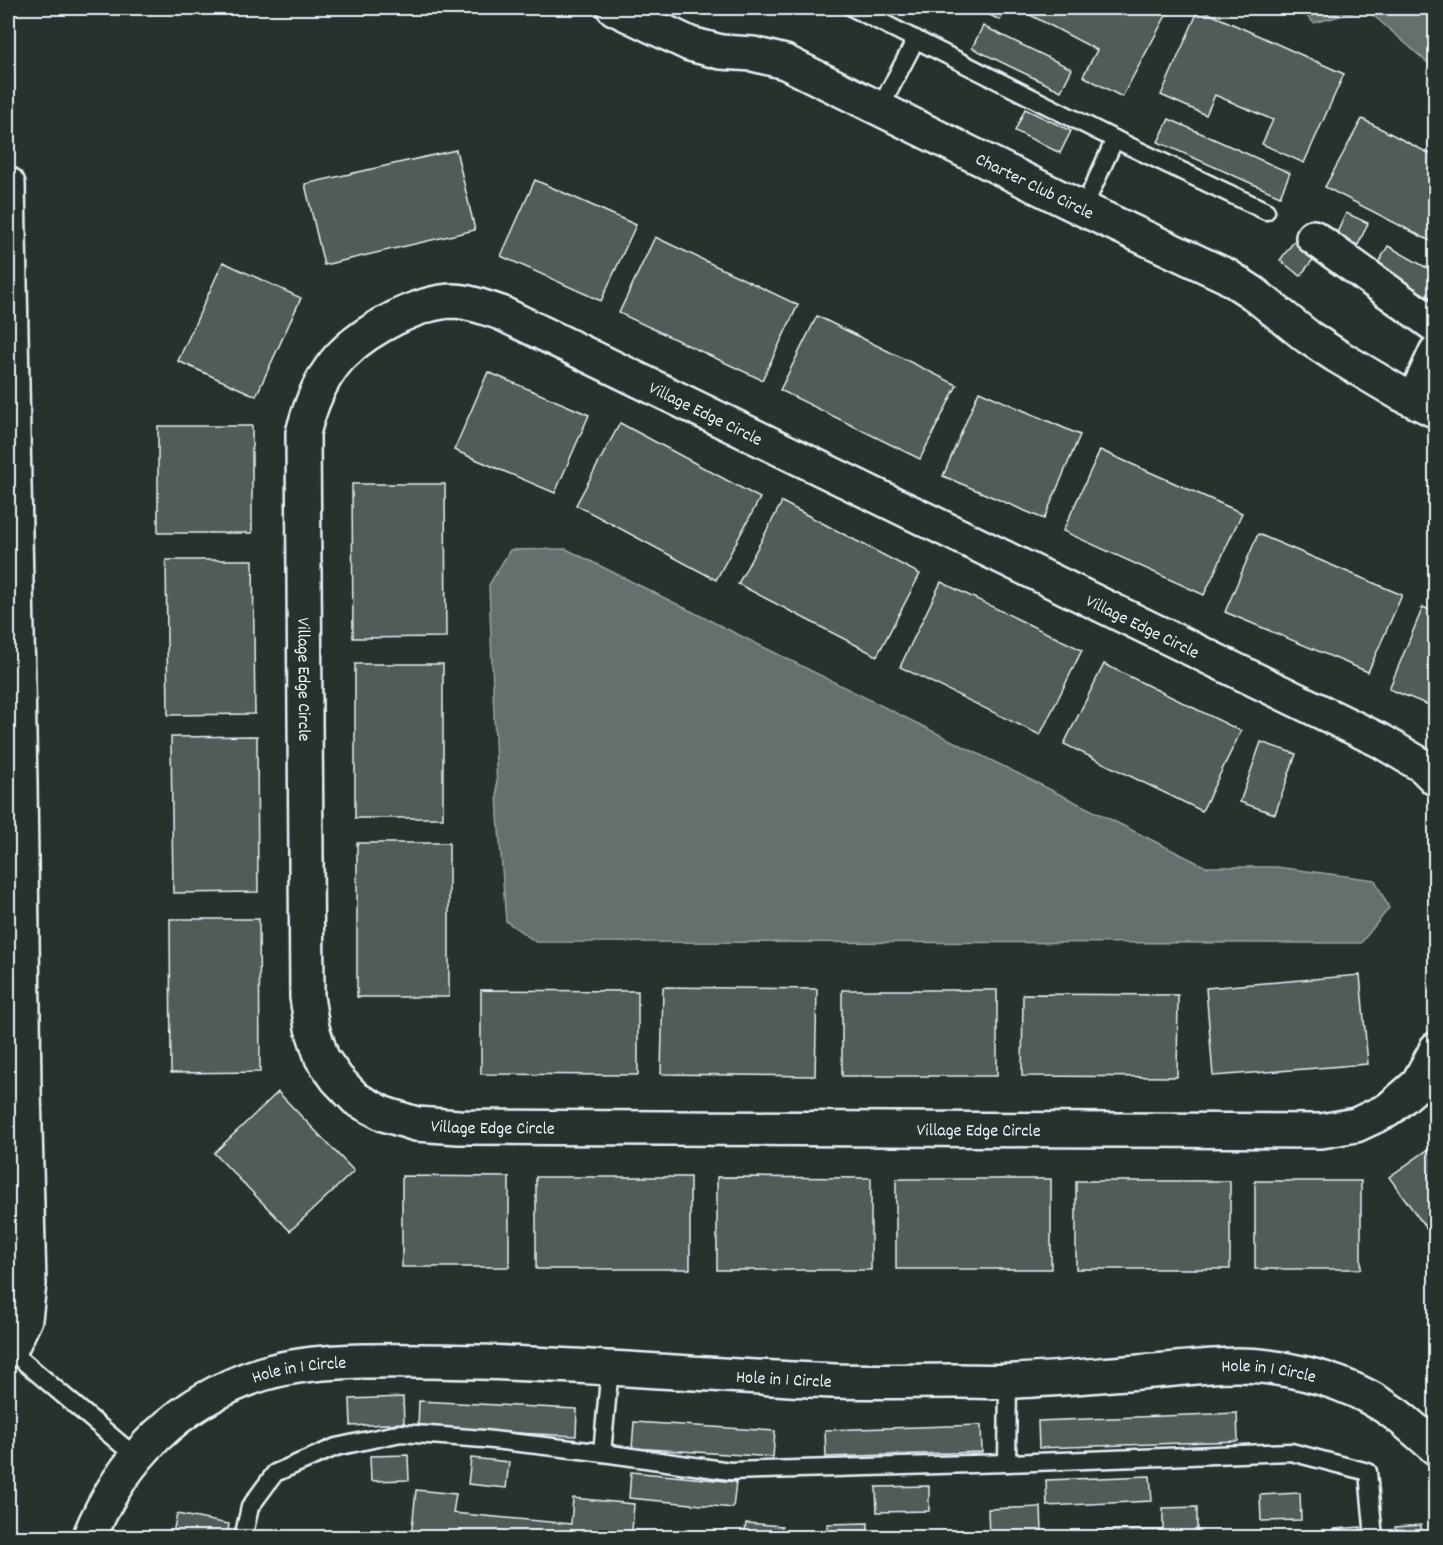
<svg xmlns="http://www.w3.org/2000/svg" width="1443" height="1545" font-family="Dekko,sans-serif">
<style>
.water{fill:#636f6d;stroke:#98a3a5;stroke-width:1.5}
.building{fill:#505c59;stroke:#e8f1f8;stroke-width:1.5}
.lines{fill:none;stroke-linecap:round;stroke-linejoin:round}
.service-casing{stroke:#e8f1f8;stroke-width:21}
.minor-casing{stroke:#e8f1f8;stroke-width:38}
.service{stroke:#26332d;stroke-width:16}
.minor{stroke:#26332d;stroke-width:33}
.labels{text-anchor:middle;stroke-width:5;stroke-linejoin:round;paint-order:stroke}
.street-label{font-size:18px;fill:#e8f1f8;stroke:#26332d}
</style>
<rect width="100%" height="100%" fill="#26332d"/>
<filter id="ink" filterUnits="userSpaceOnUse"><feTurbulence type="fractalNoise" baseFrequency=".0167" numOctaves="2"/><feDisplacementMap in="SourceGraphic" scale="12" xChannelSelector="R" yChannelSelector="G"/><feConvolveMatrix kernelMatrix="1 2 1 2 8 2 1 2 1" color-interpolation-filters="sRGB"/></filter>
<g filter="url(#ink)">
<g class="water">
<path d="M1298,8H1435V69L1366,9L1314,23Z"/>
<path d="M566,549L1206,867H1276L1375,880L1389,908L1361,943L536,942L506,921L498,816L489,585L510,550Z"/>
</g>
<g class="building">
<path d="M975,8H1006L1000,20Z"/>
<path d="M1017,8H1170L1122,97L1083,76L1097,50Z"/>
<path d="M1199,9L1344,74L1304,163L1262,144L1273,120L1215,95L1206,115L1161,95Z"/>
<path d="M983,26L1072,69L1061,91L972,48Z"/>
<path d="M1025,109L1071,131L1060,153L1015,131Z"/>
<path d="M1169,119L1290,173L1280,196L1158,142Z"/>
<path d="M1362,119L1436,157V244L1325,187Z"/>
<path d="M456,150L475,230L324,265L305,184Z"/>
<path d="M535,180L636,225L601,301L501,256Z"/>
<path d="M1346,213L1368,223L1358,245L1336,235Z"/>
<path d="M655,237L798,305L762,380L619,313Z"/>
<path d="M1295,240L1316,256L1300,276L1280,260Z"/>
<path d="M1388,246L1436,273V301L1376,267Z"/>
<path d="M223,262L301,298L256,396L178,361Z"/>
<path d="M817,316L957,385L920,459L780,390Z"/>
<path d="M488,372L589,415L555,493L454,450Z"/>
<path d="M979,391L1080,435L1044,519L943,476Z"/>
<path d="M620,423L760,498L716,580L576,505Z"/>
<rect x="158" y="426" width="94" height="107"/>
<path d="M1100,450L1242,513L1204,595L1063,531Z"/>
<path d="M352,484H445L446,637L353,638Z"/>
<path d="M782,502L920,574L877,656L738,584Z"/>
<path d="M1258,534L1402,595L1368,672L1225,612Z"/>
<path d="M166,560H253L255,714L168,715Z"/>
<path d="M941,582L1082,650L1040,735L900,667Z"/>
<path d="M1423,607L1436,613V708L1389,689Z"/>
<rect x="355" y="664" width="88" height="154"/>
<path d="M1104,664L1241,731L1202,811L1064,744Z"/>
<path d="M257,736L258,892L173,893L171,737Z"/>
<path d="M1261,742L1296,754L1275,814L1240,802Z"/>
<rect x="357" y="843" width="92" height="154"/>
<path d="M170,919H259L260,1072L171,1073Z"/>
<path d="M1360,975L1368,1064L1213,1076L1206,988Z"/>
<path d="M663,987L817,989L815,1076L661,1074Z"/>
<path d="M481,990L638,991V1075L481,1074Z"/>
<rect x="842" y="990" width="155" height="86"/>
<path d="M1023,994L1178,995L1177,1077L1022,1076Z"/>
<path d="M278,1092L354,1171L290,1231L214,1153Z"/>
<path d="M1436,1144V1242L1389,1177Z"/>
<path d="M402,1176L509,1177V1267H402Z"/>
<rect x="536" y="1177" width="154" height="92"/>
<path d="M717,1177L871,1178V1270H717Z"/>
<rect x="896" y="1179" width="155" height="90"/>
<rect x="1076" y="1181" width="154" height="88"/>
<rect x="1255" y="1181" width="106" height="88"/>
<path d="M403,1397L404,1423L351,1426L350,1399Z"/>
<path d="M419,1401L577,1409L576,1436L418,1428Z"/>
<path d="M1237,1413L1238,1441L1039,1448L1038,1421Z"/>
<path d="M634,1422L775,1431L773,1457L632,1448Z"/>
<path d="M981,1425L982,1452L826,1457L825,1430Z"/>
<path d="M408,1455L409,1480L371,1481L370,1456Z"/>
<path d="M471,1458L509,1462L506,1488L468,1484Z"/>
<path d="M631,1472L736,1482L733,1508L629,1498Z"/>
<path d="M1150,1476L1152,1501L1047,1506L1046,1480Z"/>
<path d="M929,1486V1511L877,1512L876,1487Z"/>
<path d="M416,1490L456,1494L453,1513L571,1524L573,1498L634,1504L632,1530L708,1538H411Z"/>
<path d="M1300,1493L1301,1520L1261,1521L1260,1495Z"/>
<path d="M1041,1507L1042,1532L1163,1530V1508L1197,1507V1538H978L989,1537L988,1509Z"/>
<path d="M177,1514L229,1524L227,1538H172Z"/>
<path d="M746,1523L782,1526L781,1538H744Z"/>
<path d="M868,1523V1538H827V1524Z"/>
<path d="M1421,1525V1538H1396L1395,1527Z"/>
<path d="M1361,1527V1538H1335V1529Z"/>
</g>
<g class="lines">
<g class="service-casing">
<g id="service">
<path d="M853,8L1108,136L1266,211"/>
<path d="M880,108L916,39"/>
<path d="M1083,209L1115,139"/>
<path d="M10,1350L136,1457"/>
<path d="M602,1453L610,1368"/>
<path d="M1007,1463L1008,1381"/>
<path d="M243,1538L250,1507L275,1473L336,1447L401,1433L484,1439L589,1451L730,1471L1007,1463L1291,1452L1368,1472L1374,1538"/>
</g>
</g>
<g class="minor-casing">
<g id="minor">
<path id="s1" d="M614,8L690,44L721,52L753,54L785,62L1083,209L1227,276L1253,293L1308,337L1337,356L1401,394L1436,411"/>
<path d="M8,184L20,783L24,1090L29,1284L25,1319L10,1350L8,1351"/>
<path d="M1313,237L1436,326"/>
<path d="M1414,400L1436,352"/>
<path id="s2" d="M1436,779L1423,766L1381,741L501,313C485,308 469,301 452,301C419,302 368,329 345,352C337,359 330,369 325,377C314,395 308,414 303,433L307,997L312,1028L322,1058L337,1079L356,1099L384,1114L416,1124L459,1127L1321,1131L1356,1125L1388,1110L1417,1085L1434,1054L1436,1049"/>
<path id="s3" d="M89,1538C121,1458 180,1400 262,1374C295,1364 329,1362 363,1361C401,1360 440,1361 479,1362C597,1365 716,1376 834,1381C875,1382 916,1381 957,1381C977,1381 996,1382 1016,1381C1061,1379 1107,1374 1153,1371C1191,1368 1231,1362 1269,1367C1314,1373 1361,1388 1397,1415C1410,1425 1423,1437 1436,1448"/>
</g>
</g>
<use href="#service" class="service"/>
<use href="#minor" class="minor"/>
</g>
</g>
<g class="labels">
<g class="street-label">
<text dy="6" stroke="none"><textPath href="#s1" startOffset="460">Charter Club Circle</textPath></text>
<text transform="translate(706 413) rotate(26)" y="6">Village Edge Circle</text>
<text transform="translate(1143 626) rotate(26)" y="6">Village Edge Circle</text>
<text dy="6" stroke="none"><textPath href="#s2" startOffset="1556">Village Edge Circle</textPath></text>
<text dy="6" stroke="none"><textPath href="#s2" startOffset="2132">Village Edge Circle</textPath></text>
<text dy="6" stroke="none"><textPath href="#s2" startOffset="2618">Village Edge Circle</textPath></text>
<text dy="6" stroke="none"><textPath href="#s3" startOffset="284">Hole in 1 Circle</textPath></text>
<text dy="6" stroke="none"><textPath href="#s3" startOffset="1256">Hole in 1 Circle</textPath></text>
<text dy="6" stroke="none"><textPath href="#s3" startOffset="770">Hole in 1 Circle</textPath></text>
</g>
</g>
<rect width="1443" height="1545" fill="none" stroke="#26332d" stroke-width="30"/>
<rect x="15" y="15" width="1413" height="1515" fill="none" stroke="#e8f1f8" stroke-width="2" filter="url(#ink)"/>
</svg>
